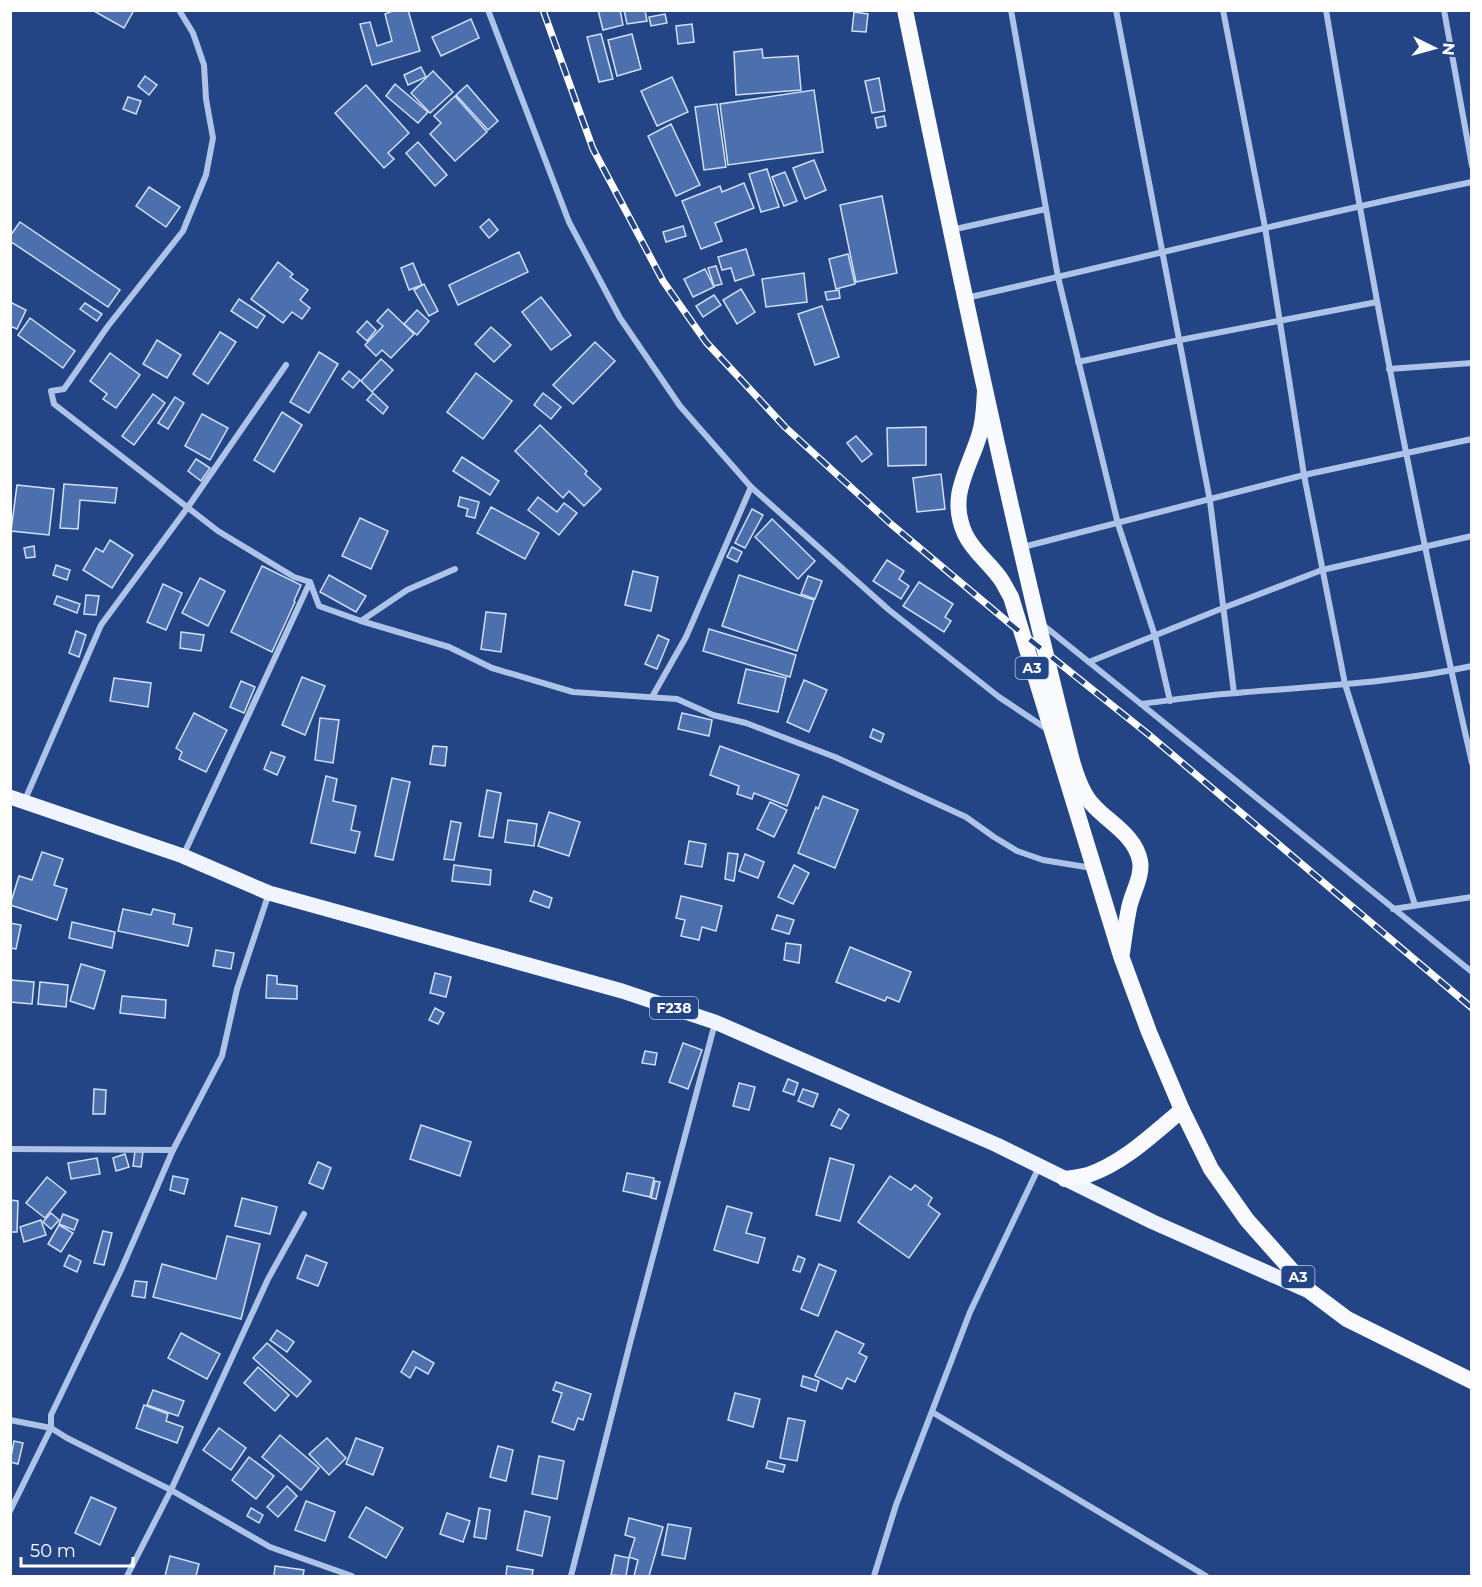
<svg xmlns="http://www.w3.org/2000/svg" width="1482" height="1587" font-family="Montserrat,sans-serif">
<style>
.building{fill:#4c6fad;stroke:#d1dff6;stroke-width:1.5}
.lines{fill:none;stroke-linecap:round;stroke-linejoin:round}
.minor{stroke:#adc3e8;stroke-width:6}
.primary{stroke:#f0f4fe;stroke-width:15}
.trunk{stroke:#f8fafe;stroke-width:16}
.rail-casing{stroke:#fff;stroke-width:7}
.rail{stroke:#244585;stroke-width:4.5;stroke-dasharray:14;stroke-linecap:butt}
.labels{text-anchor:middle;stroke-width:4.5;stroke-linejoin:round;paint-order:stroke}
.shield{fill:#244585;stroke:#bdc7da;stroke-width:1.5}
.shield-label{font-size:14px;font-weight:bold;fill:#fff}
</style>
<rect width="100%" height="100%" fill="#244585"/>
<g class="building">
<path d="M92,10H134L124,28Z"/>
<path d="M395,10H408L420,51L372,65L360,24L370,22L377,46L392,41L385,14Z"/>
<path d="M598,10H620L623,25L603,30Z"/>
<path d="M624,10H645L647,21L627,24Z"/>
<path d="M854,12L868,14L866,32L852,31Z"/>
<path d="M665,14L667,23L651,26L649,17Z"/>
<path d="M471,19L479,38L441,56L432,37Z"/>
<path d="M692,24L694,42L678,44L676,26Z"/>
<path d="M601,34L613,79L599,82L587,37Z"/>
<path d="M632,34L641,69L617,76L608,40Z"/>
<path d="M762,49L763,58L798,56L801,90L736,95L734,52Z"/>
<path d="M421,67L426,77L408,85L404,75Z"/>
<path d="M433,71L453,92L430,113L411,93Z"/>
<path d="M145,76L157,85L149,95L138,86Z"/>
<path d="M672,77L688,112L657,126L641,91Z"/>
<path d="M879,78L885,111L872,113L865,81Z"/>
<path d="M395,84L428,112L418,123L386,96Z"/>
<path d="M366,85L409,133L388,153L394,159L384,168L335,113Z"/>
<path d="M467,85L498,121L488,130L456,95Z"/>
<path d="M814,90L823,152L728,165L720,104Z"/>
<path d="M455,96L487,132L455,161L430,134L441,123L434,116Z"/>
<path d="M128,97L141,101L136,114L123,109Z"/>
<path d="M717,104L726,167L704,170L695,107Z"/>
<path d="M884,116L886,126L877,128L875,118Z"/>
<path d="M671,124L700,185L676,196L648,136Z"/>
<path d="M418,142L447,175L435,186L406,153Z"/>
<path d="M814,160L826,190L805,199L793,168Z"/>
<path d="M767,169L779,207L761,212L749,174Z"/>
<path d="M785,172L797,201L784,206L772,177Z"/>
<path d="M744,183L754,208L715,223L722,241L701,249L682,201L720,186L722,192Z"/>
<path d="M149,187L180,207L166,227L136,206Z"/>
<path d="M882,196L897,273L856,282L840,205Z"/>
<path d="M489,219L498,230L489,238L480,227Z"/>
<path d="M20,222L120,290L108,307L10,241V236Z"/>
<path d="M683,226L686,236L666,242L663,232Z"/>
<path d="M746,249L754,275L735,281L731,268L722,270L718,257Z"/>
<path d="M519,252L528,272L458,305L449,285Z"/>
<path d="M848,254L855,284L836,289L829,259Z"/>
<path d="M278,262L293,274L290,277L308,290L300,300L310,308L302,319L292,312L283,323L251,299Z"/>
<path d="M413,263L422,285L409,290L401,268Z"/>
<path d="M716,266L722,284L714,286L708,268Z"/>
<path d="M705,269L714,287L693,297L684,279Z"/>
<path d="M804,273L807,302L766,307L762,279Z"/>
<path d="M424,284L438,311L429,316L414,290Z"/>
<path d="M741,289L755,312L737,324L723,300Z"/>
<path d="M839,290L840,298L827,300L825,292Z"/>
<path d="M714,295L721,305L703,317L696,306Z"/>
<path d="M541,297L571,335L551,350L522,312Z"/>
<path d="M239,299L265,316L257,328L231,311Z"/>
<path d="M10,302L26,310L17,329L10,326Z"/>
<path d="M85,303L102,314L97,321L80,309Z"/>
<path d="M822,306L839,357L815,365L798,314Z"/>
<path d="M388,309L414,334L391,358L382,350L376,356L365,345L383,326L377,321Z"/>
<path d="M417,310L429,321L417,335L404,324Z"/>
<path d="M30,318L75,351L63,368L18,335Z"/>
<path d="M367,321L376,330L367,341L357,332Z"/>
<path d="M491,327L511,345L494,362L475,344Z"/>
<path d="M220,332L236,342L208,384L193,374Z"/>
<path d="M157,340L181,355L167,378L143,364Z"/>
<path d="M595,342L615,361L573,404L553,385Z"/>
<path d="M319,352L338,364L309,413L290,402Z"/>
<path d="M110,353L140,375L116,408L103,399L107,394L90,381Z"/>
<path d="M381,359L393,370L372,392L361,381Z"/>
<path d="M349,371L360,380L353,388L342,379Z"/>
<path d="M476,373L512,401L483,439L447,412Z"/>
<path d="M373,393L388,407L383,414L367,400Z"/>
<path d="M543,393L561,407L551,419L534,405Z"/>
<path d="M153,394L165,403L134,445L122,436Z"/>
<path d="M175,397L184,403L168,429L158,423Z"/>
<path d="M282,412L302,425L274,472L254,460Z"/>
<path d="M202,414L228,428L210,460L185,446Z"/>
<path d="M540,425L587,471L585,474L601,489L584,506L569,491L563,498L515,451Z"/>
<path d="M926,427V465L888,466L887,428Z"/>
<path d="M856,436L872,454L862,462L847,443Z"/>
<path d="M462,457L499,481L490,495L453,471Z"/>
<path d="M196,459L210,468L201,481L188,471Z"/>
<path d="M941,474L945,509L917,512L913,478Z"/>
<path d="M64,484L117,488L115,503L80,500L78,529L60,528Z"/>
<path d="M17,485L54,489L49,535L11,531Z"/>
<path d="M460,497L479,502L475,518L466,516L468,509L458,506Z"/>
<path d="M538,497L557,512L564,503L577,513L559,535L528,510Z"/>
<path d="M491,507L539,533L525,559L477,533Z"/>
<path d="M752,509L763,515L745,548L735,543Z"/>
<path d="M360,518L388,531L371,569L342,556Z"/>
<path d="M772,519L815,561L798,579L755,537Z"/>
<path d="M110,540L133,555L112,588L83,570L96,548L103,552Z"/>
<path d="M34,546L35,557L26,558L24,548Z"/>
<path d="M732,547L742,552L737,562L727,557Z"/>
<path d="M887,560L904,571L899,579L909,586L901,599L873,581Z"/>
<path d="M56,565L70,570L67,580L53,575Z"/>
<path d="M262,566L301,585L294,601L295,602L272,652L231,632Z"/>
<path d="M633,571L658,577L651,611L625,605Z"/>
<path d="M329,575L366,596L356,612L320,592Z"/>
<path d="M739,575L814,600L797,651L722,626Z"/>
<path d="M808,576L822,581L815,599L801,594Z"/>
<path d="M200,578L225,591L208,626L182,613Z"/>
<path d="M919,582L953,604L945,617L951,621L944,632L903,606Z"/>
<path d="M163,584L182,593L166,630L147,622Z"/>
<path d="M86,595L99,596L96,615L84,614Z"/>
<path d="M57,596L80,604L77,613L54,604Z"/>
<path d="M486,612L506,614L501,652L481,649Z"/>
<path d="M709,629L796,655L790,677L703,651Z"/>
<path d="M76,631L86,635L79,657L69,653Z"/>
<path d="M181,632L204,635L201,651L180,648Z"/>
<path d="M658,635L669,640L657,669L645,664Z"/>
<path d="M746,669L786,678L778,712L738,703Z"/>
<path d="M302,677L325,686L305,735L282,725Z"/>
<path d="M114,678L151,683L148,707L110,701Z"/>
<path d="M804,680L827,690L809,732L787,722Z"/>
<path d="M241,681L255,687L244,713L230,707Z"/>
<path d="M194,713L227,730L206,772L179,759L182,752L176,748Z"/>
<path d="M682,713L712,720L709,736L678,729Z"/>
<path d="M320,718L339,720L333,763L315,760Z"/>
<path d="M873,729L884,734L881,742L870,737Z"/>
<path d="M433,746L447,747L445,766L430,764Z"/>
<path d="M720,746L799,775L787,806L754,793L752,799L737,794L739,786L710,775Z"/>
<path d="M271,752L285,757L277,775L264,769Z"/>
<path d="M326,776L337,779L333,801L356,806L351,830L360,832L355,853L311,843Z"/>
<path d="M392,778L410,782L393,860L375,856Z"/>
<path d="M487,790L501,793L493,838L479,836Z"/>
<path d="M823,796L858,810L835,868L798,853L816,807L818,809Z"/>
<path d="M770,802L787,810L774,837L757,829Z"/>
<path d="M549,812L580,822L569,856L538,846Z"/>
<path d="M508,820L537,824L534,846L505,842Z"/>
<path d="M451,821L461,823L454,860L444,859Z"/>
<path d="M689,841L706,844L702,867L685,864Z"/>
<path d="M42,852L63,859L54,885L67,889L57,920L10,905L19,876L32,880Z"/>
<path d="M728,853L738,854L734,881L725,879Z"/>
<path d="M745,854L764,862L758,878L739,871Z"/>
<path d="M454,865L491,870L490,885L452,881Z"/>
<path d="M794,865L809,873L793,904L778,897Z"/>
<path d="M534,891L552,898L549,908L530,901Z"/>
<path d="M681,896L722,906L716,931L702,927L699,940L681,936L685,920L676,918Z"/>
<path d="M123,909L151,915L153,909L175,914L173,924L192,928L188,946L118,931Z"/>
<path d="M777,915L794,920L789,934L772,929Z"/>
<path d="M72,922L115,932L112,948L69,938Z"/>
<path d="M10,923L21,925L16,949L10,948Z"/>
<path d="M786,943L801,945L799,963L784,960Z"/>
<path d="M850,947L911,972L899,1002L887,997L885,1001L836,982Z"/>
<path d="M216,950L234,953L231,969L213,966Z"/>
<path d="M81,964L105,971L94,1009L70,1001Z"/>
<path d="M435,973L451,977L446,997L430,993Z"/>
<path d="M267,975L277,976V984L297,986V999L266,998Z"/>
<path d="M11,980L34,982L32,1004L10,1002Z"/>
<path d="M40,982L68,985L66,1007L38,1004Z"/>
<path d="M122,996L166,1000L165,1018L120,1013Z"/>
<path d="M435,1008L444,1013L438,1024L429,1020Z"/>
<path d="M683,1043L702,1050L688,1089L669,1082Z"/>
<path d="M645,1051L657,1053L655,1065L642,1063Z"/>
<path d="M788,1079L798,1083L794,1095L783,1091Z"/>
<path d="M739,1083L755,1087L749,1110L733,1106Z"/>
<path d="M94,1089L106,1090L105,1114H93Z"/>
<path d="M803,1089L818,1094L813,1107L798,1101Z"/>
<path d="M839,1109L849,1115L841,1129L831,1125Z"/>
<path d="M421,1125L471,1142L460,1176L410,1159Z"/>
<path d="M135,1151L143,1152L141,1167L133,1166Z"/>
<path d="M125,1154L129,1167L116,1171L113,1158Z"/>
<path d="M97,1158L100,1174L71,1179L68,1163Z"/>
<path d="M830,1158L854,1165L840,1221L816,1215Z"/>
<path d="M318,1162L331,1168L323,1189L309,1183Z"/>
<path d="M627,1173L654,1178L650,1197L623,1191Z"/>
<path d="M173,1176L188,1179L184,1194L170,1190Z"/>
<path d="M890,1176L911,1190L915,1185L932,1198L928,1205L940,1214L909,1258L858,1222Z"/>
<path d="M47,1177L66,1192L45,1218L26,1203Z"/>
<path d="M655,1181L660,1182L656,1199L651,1198Z"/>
<path d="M242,1198L277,1207L270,1234L235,1226Z"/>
<path d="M10,1200L18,1201L17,1232H10Z"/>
<path d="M727,1206L752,1213L746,1233L765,1238L758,1263L714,1250Z"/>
<path d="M51,1213L59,1220L51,1229L43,1222Z"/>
<path d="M63,1214L78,1220L74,1230L59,1224Z"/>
<path d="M41,1220L46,1235L24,1242L20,1227Z"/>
<path d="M59,1225L73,1233L61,1252L48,1244Z"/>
<path d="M103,1231L112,1233L104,1265L94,1263Z"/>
<path d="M227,1236L260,1244L241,1319L153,1297L162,1264L216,1279Z"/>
<path d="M69,1255L81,1261L77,1272L64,1266Z"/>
<path d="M306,1255L327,1263L318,1286L297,1278Z"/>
<path d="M798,1256L805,1259L800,1272L793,1270Z"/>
<path d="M819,1264L836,1271L818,1316L801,1309Z"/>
<path d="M135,1281L147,1282L145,1298L132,1296Z"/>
<path d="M277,1330L294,1342L287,1352L270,1340Z"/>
<path d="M836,1331L864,1344L859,1353L867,1357L855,1382L847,1378L842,1389L815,1376Z"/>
<path d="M181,1333L220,1354L207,1379L168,1358Z"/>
<path d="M267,1343L311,1381L297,1397L253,1358Z"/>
<path d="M413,1351L434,1363L428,1374L416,1367L410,1378L401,1372Z"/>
<path d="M258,1367L289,1395L275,1411L244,1383Z"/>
<path d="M803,1376L819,1381L816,1391L801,1386Z"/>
<path d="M556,1382L591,1394L583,1420L578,1418L574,1430L552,1422L562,1393L553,1390Z"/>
<path d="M153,1390L184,1401L178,1416L147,1405Z"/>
<path d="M735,1393L760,1399L753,1427L728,1420Z"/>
<path d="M144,1405L168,1414L166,1421L183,1427L177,1443L136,1428Z"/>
<path d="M788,1418L805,1421L797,1461L780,1458Z"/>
<path d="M219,1428L246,1448L231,1470L203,1450Z"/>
<path d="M280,1435L319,1468L301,1490L262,1457Z"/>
<path d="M327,1438L346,1458L329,1475L309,1454Z"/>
<path d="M356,1438L383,1448L373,1475L346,1464Z"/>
<path d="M14,1441L23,1443L18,1464L10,1462Z"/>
<path d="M498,1446L513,1450L506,1481L490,1477Z"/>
<path d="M539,1456L564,1461L557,1499L532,1494Z"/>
<path d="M249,1457L274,1476L256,1499L232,1480Z"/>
<path d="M768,1461L785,1465L783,1472L766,1468Z"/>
<path d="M287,1486L297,1496L278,1517L267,1507Z"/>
<path d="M91,1497L116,1508L100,1545L75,1533Z"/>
<path d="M306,1501L335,1512L325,1541L295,1530Z"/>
<path d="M366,1507L403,1528L386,1558L349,1537Z"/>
<path d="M251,1508L263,1515L259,1523L247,1516Z"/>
<path d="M479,1508L490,1510L486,1539L474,1537Z"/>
<path d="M525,1511L550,1517L542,1556L517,1550Z"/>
<path d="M447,1513L470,1521L463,1542L440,1534Z"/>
<path d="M629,1518L663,1527L649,1576H634L638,1560L629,1557L635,1538L625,1535Z"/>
<path d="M668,1524L691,1528L685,1559L662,1555Z"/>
<path d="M615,1555L629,1558L626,1576L611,1575Z"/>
<path d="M170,1556L199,1564L196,1576H165Z"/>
<path d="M275,1566L304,1570L303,1576H274Z"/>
<path d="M507,1566L533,1570L532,1576H506Z"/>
</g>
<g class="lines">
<g class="minor">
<path d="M179,10L193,33L204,65L206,99L213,138L206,175L183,231L108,326L64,389L51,391L54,404L218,531L294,577L310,582L319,606L361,621L407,590L455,569"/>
<path d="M488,10L569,222L620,318L680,406L751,487L889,610L999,697L1047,729"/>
<path d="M1011,10L1058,277L1118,524L1155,636L1170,701"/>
<path d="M1116,10L1210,501L1234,693"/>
<path d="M1223,10L1265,227L1304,475L1345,684L1415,905"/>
<path d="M1326,10C1368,263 1415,514 1472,763"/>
<path d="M1444,10L1472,166"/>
<path d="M951,230L1046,209"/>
<path d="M966,298C1135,260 1302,217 1472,182"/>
<path d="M1078,362L1180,340L1377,302"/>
<path d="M1389,369L1472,363"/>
<path d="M1023,547L1304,475L1472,439"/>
<path d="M361,621L449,647L492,668L573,692L677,699L713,715L746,723L835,757L966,817L994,837L1017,851L1043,860L1092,868"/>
<path d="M1043,625L1141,704C1173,700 1205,695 1237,693C1315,686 1395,683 1472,666"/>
<path d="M1089,662L1223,608L1322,570L1472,536"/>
<path d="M652,697L686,637L751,487"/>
<path d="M1141,704L1472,972"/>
<path d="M24,802L101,625L188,507L286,365"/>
<path d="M183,856L310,582"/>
<path d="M269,893L237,989L222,1056L173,1150L121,1270L51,1415V1428L67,1438L171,1490L270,1547L352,1576"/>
<path d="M1393,909L1472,897"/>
<path d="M10,1149L173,1150"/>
<path d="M932,1412L1206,1576"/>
<path d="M10,1420L51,1428L10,1511"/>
<path d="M127,1576L171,1490L268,1279L304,1214"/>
<path d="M571,1576L630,1343L715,1023"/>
<path d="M874,1576L896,1505L970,1312L1039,1167"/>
</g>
<path class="primary" d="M10,797L183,856L269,893L622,991L715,1022L997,1145L1153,1222L1311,1292"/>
<g class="trunk">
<path d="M905,10C957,262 1009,512 1072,761C1076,775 1082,794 1093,805C1109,823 1135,835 1140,861C1143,876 1132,893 1129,908C1126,923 1124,938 1122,953"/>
<path d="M985,391C984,406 984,422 979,436C968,471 948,496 965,534C974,553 991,564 1002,581C1005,586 1008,592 1011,597L1121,956L1149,1032L1182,1110L1211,1169L1247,1220L1311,1292L1347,1319L1472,1381"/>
<path d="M1065,1179C1072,1178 1081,1177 1088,1175C1124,1163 1154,1133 1182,1110"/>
</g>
<g class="rail-casing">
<path id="rail" d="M543,10L593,149L663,281L706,342L785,427L891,524L1009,623L1148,734L1472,1008"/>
</g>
<use href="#rail" class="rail"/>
</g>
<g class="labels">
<g class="shield">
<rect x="1015.5" y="657" width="33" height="22" rx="4.5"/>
<rect x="650" y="997" width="48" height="22" rx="4.5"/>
<rect x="1281.5" y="1266" width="33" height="22" rx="4.5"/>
</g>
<g class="shield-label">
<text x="1032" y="673">A3</text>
<text x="674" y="1013">F238</text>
<text x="1298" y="1282">A3</text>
</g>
</g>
<rect width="1482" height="1587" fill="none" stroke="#ffffff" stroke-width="24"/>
<g transform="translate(1434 48) rotate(95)" stroke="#244585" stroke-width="4.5" paint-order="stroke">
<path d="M0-4.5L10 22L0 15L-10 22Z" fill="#ffffff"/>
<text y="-9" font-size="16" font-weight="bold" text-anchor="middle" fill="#ffffff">N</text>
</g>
<path d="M21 1557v9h112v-9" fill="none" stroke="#ffffff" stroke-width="3"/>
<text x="30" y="1557" font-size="18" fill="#ffffff" stroke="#244585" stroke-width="4.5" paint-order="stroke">50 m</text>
</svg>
